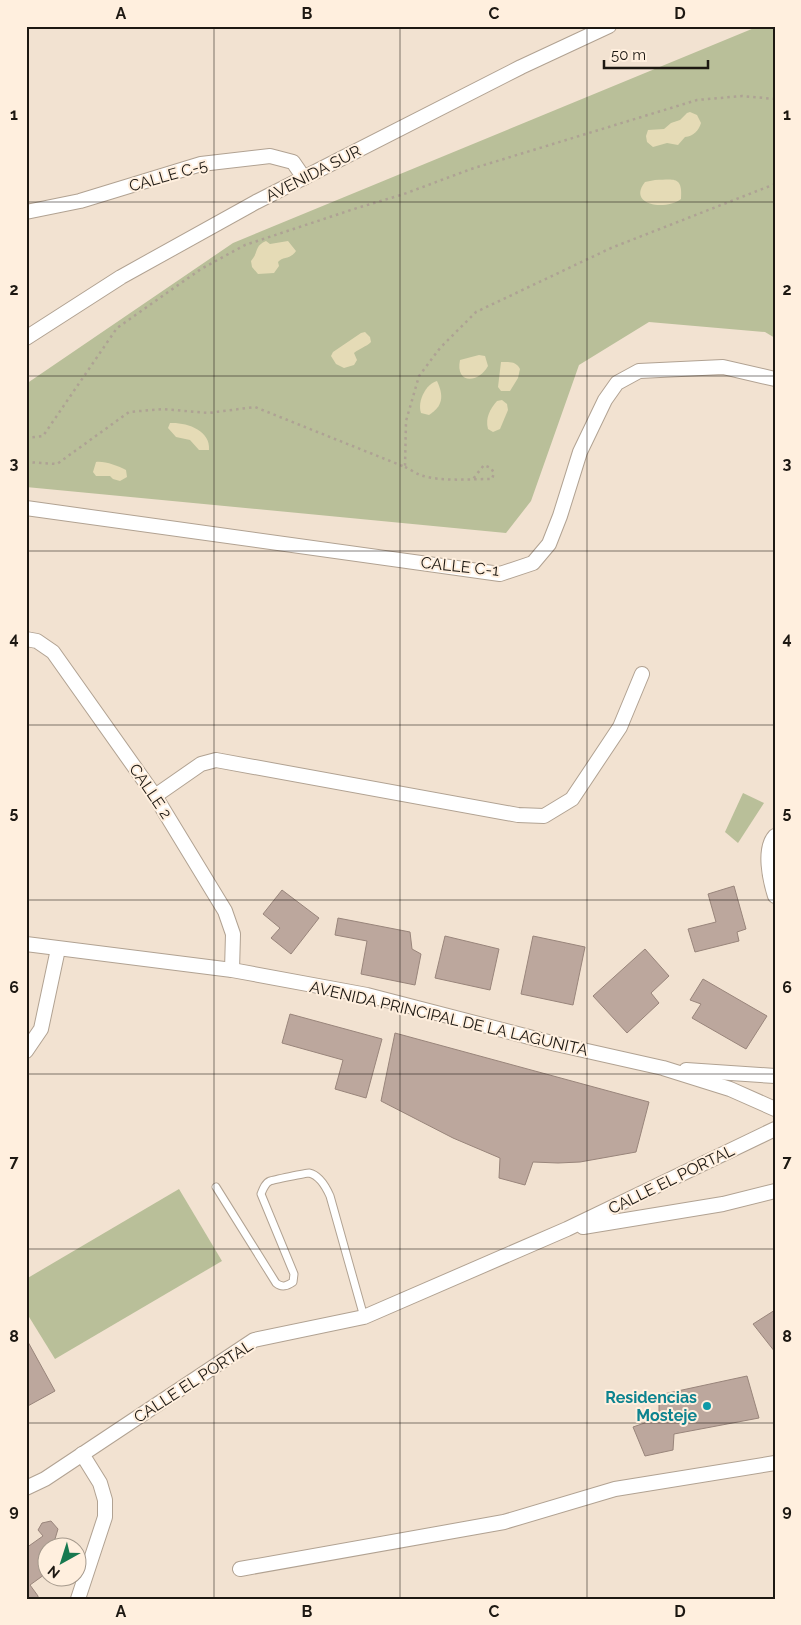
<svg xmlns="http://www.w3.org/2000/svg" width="801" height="1625" font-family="Raleway,sans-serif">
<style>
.green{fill:#b9bf99}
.sand{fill:#e5dbb6}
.building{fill:#bca79d;stroke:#99857b}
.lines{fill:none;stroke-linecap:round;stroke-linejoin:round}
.lane-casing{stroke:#b1a292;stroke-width:9}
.street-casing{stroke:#b1a292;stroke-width:16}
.path{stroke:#aea294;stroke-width:2.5;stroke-dasharray:2.5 4;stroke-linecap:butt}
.lane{stroke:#fff;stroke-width:7}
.street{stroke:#fff;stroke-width:14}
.grid{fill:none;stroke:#1d1812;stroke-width:1;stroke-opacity:0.55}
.culture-dot{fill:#0f9aa8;stroke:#ffefde;stroke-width:2}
.labels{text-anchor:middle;stroke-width:4;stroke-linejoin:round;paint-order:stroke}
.street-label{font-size:16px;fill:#1d1812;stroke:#ffefde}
.culture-label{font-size:16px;font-weight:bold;fill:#0d838f;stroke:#ffefde;text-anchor:end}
.neatline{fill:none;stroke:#1d1812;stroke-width:2}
.grid-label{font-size:16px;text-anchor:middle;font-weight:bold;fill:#1d1812}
</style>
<rect width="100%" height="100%" fill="#f2e2d1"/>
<g class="green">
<path d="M759,26H775V338L765,332L649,322L579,365L531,501L506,533L26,487V384L233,243Z"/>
<path d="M743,793L764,803L738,843L725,832Z"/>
<path d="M179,1189L222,1261L55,1359L26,1312V1279Z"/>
</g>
<g class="sand">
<path d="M690,112L697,115L701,123C699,130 694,136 685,137L678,145L667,143L653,147L647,142L646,136L648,130L664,129L671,123L680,120L687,113Z"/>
<path d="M655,180C673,180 683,175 681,199C665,211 627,205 645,182Z"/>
<path d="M266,241L270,244L288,241L296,251C290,260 283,256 278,262L279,266L274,273L258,274L252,267L251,261C259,252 254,246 266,241Z"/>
<path d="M365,332L370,337L371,342C366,347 360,348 354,353L357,360L354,365L344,368L336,364L331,356L333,352L361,333Z"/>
<path d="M479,355L485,356L488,366C478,384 455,384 460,360Z"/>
<path d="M501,362C509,362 516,361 520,369L518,378L510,391H501L498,387Z"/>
<path d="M437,381C444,396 443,406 429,415L421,413C417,401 426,384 437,381Z"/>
<path d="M502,400L507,404L508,410L500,429L493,432L488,429C485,418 490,409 497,401Z"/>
<path d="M170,423C186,422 211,430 209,450H199L190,440L176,437L168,428Z"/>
<path d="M96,462C105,461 118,466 126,470L127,477L120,481L113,479L110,476H96L93,472Z"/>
</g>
<g class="building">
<path d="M734,886L746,929L737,932L739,941L695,952L688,929L716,922L708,894Z"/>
<path d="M282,890L319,918L291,954L271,938L280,928L263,914Z"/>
<path d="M338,918L410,932L412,949L421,954L415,985L361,974L367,941L335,935Z"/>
<path d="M445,936L499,949L490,990L435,978Z"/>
<path d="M533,936L585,947L573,1005L521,994Z"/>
<path d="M645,949L669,976L651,993L659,1003L627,1033L593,996Z"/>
<path d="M703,979L767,1016L746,1049L692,1018L701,1004L690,1000Z"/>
<path d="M290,1014L382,1039L366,1098L335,1089L343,1060L282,1043Z"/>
<path d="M395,1033L649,1102L636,1152L580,1162L558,1163L533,1162L525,1185L499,1178L500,1158L453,1138L381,1101Z"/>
<path d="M775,1310V1352L753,1324Z"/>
<path d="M28,1342L55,1391L26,1407V1343Z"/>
<path d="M747,1376L759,1418L674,1434L673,1450L645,1456L633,1427L659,1418V1395Z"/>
<path d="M51,1521L58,1529L55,1539L59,1545L68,1544L71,1548H48V1572L30,1585L38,1596V1599H26V1548L43,1536L38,1530L42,1523Z"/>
</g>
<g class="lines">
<g class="lane-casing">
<path id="lane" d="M216,1187L276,1283C282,1288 287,1286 293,1282L294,1274L261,1194C263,1189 265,1183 270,1181C273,1180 306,1173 309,1173C319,1175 326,1187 330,1196L364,1317"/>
</g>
<g class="street-casing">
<g id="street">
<path d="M26,212L80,201L201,164L270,156L293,162L304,178"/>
<path d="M26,338L121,277L256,202L521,67L609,26"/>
<path d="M26,508L500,574L533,563L549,544L560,516L580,452L605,400L617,383L639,371L723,367L775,379"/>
<path d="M26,639L37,641L53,652L155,796L225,911L233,934L232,970"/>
<path d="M155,796L201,764L216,760L518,815L544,816L572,799L620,727L642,674"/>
<path d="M775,836C763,849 770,880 775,896"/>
<path d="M26,944L232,970L367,995L556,1044L663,1068L730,1089L775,1109"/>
<path d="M26,1051L41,1029L58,949"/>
<path d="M686,1070L775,1076"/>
<path d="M583,1227L723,1204L775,1191"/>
<path d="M26,1488L45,1479L254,1340L364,1317L567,1229L775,1129"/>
<path d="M240,1569L504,1522L615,1489L775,1463"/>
<path d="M78,1599L105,1517V1500L100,1483L82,1454"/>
</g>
</g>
<g class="path">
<path d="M26,438L43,436L117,328L201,269L245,245L354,209L404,194L471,169L697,100L742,96L775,99"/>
<path d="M26,462L57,464L129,412L163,409L208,413L255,407L405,467L406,421L419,376L440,348L476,312L611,248L775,184"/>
<path d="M405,467C410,469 415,473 420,475C441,482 469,479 492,479L494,473L491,468L484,465L473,479"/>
</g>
<use href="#lane" class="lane"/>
<use href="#street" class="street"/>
</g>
<path class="grid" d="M214,26V1599M400,26V1599M587,26V1599M26,202H775M26,376H775M26,551H775M26,725H775M26,900H775M26,1074H775M26,1249H775M26,1423H775"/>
<circle class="culture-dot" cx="707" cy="1406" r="5"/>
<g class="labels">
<g class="street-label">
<text transform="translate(313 173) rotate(-27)" y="6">AVENIDA SUR</text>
<text transform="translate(168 175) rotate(-16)" y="6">CALLE C-5</text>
<text transform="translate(460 566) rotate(6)" y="6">CALLE C-1</text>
<text transform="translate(151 791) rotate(56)" y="6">CALLE 2</text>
<text transform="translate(449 1018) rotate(13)" y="6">AVENIDA PRINCIPAL DE LA LAGUNITA</text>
<text transform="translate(671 1179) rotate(-26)" y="6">CALLE EL PORTAL</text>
<text transform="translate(193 1381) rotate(-33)" y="6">CALLE EL PORTAL</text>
</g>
<g class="culture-label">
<text x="697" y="1403">Residencias<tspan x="697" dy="18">Mosteje</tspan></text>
</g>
</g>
<rect width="801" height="1625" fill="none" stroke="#ffefde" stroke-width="55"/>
<g transform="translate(62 1562) rotate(219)"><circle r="24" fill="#ffefde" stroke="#a5998c"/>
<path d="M0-4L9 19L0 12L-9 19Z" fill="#187950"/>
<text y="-8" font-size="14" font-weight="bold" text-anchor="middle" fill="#1d1812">N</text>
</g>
<path d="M604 60v8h104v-8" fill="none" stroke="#1d1812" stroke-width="2.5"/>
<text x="611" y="60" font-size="15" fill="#1d1812" stroke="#ffefde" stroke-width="4" paint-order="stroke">50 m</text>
<rect x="28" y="28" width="746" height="1570" class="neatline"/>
<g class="grid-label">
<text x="121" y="19">A</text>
<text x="307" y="19">B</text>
<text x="494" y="19">C</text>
<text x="680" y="19">D</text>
<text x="14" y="120">1</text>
<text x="787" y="120">1</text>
<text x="14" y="295">2</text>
<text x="787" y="295">2</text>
<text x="14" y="469">3</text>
<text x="787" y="469">3</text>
<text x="14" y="644">4</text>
<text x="787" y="644">4</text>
<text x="14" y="818">5</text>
<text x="787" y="818">5</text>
<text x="14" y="993">6</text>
<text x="787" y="993">6</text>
<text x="14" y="1167">7</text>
<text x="787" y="1167">7</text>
<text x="14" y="1342">8</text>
<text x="787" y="1342">8</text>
<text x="14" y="1516">9</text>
<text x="787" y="1516">9</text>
<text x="121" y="1617">A</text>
<text x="307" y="1617">B</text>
<text x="494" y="1617">C</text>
<text x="680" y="1617">D</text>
</g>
</svg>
